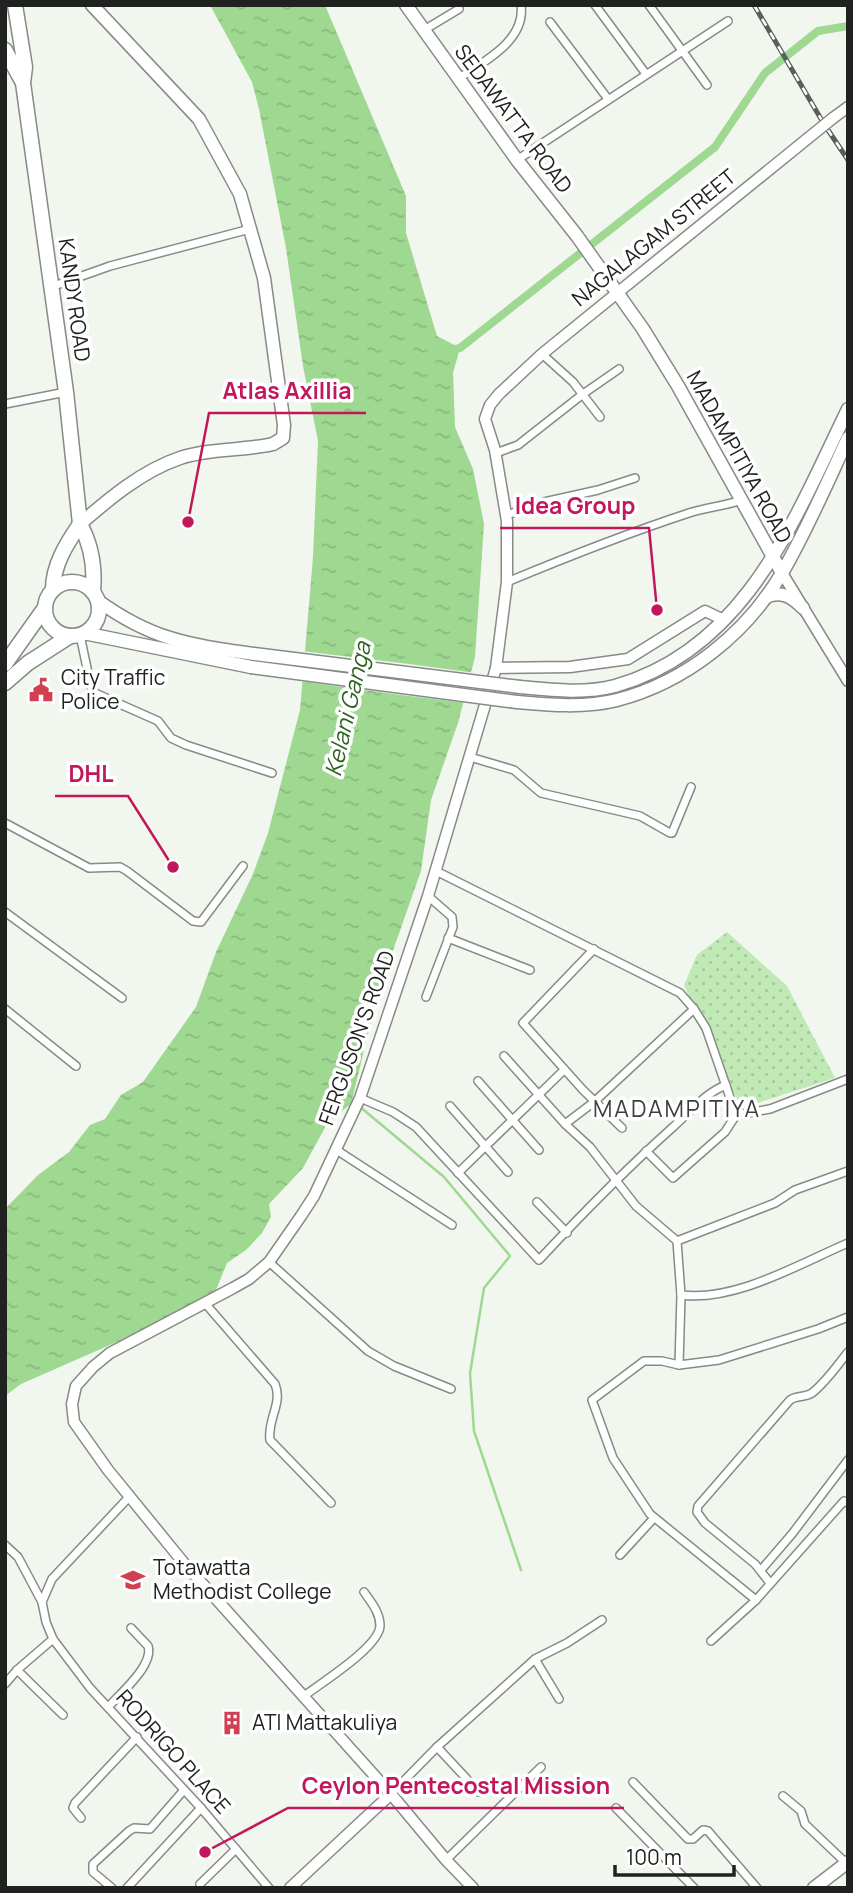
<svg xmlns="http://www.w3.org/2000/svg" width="853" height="1893" font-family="Manrope,sans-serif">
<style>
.park{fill:url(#park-dots)}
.water{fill:url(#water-ripples)}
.pier{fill:#f1f6ef}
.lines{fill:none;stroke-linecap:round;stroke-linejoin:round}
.stream{stroke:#9fd891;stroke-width:2.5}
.canal{stroke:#9fd891;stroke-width:8}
.street-casing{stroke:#868b85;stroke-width:10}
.secondary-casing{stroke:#868b85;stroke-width:13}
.primary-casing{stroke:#868b85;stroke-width:15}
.highway-casing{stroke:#868b85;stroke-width:17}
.street{stroke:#fff;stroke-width:7}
.secondary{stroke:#fff;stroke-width:10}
.primary{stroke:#fff;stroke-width:12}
.highway{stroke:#fff;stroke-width:14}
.rail-casing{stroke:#5b5e5b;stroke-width:5}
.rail{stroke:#fff;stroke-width:2.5;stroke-dasharray:8;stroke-linecap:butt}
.secondary-bridge-casing{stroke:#868b85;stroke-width:13;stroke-linecap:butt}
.primary-bridge-casing{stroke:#868b85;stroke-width:15;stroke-linecap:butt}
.secondary-bridge{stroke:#fff;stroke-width:10}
.primary-bridge{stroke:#fff;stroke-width:12}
.labels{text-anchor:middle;stroke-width:7;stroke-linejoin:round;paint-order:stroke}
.street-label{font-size:21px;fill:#202220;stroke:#fff}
.poi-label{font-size:21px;fill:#202220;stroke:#fff;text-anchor:start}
.water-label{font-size:23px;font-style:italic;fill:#2e631e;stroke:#fff}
.neighbourhood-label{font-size:23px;letter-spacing:2px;fill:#3b403a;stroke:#fff}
.leader{fill:none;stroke:#c2185b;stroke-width:2.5}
.callout-dot{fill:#c2185b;stroke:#fff;stroke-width:2.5}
.callout-label{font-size:23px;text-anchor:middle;font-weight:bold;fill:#c2185b;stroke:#fff;stroke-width:7;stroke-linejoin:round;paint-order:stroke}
</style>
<defs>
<pattern id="park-dots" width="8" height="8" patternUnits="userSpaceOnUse" patternTransform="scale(1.75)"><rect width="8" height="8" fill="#c0e9b6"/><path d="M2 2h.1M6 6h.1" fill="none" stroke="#a5c89c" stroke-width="1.8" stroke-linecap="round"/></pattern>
<pattern id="water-ripples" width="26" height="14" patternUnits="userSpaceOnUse" patternTransform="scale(1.75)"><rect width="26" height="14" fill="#9fd891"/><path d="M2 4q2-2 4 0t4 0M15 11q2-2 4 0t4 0" fill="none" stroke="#89b97d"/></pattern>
</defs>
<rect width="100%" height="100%" fill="#f1f6ef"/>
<path class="park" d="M727,932L787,986L835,1078L742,1108L714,1054L684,985L697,955Z"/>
<path class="water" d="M210,5H325L406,196V233L437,336L460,348L453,373L455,427L473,469L484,524L475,657L458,723L431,800L421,871L378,993L351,1104L328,1122L303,1168L269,1204L271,1217L262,1233L246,1250L227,1263L216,1290L160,1323L21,1384L5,1396V1209L38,1175L69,1152L90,1125L105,1119L121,1095L143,1082L196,1007L216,952L253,874L268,833L300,710L313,557L318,441L303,366L286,248L259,109L252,82Z"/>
<path class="pier" d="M301,651L409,664L475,673L467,703L401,695L299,681Z"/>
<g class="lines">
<path class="stream" d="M359,1106L444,1177L510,1256L484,1288L470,1373L474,1431L521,1570"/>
<path class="canal" d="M450,350L460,348L715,147L765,73L818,31L848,26"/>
<g class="street-casing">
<g id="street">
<path d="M595,5L646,74"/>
<path d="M649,5L707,85"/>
<path d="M550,22L608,99"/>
<path d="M424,30L459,9"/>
<path d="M458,79C483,62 526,41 521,5"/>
<path d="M517,160L728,21"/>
<path d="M51,287L110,266L250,229"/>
<path d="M542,354L573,382L600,417"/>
<path d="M5,404L66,392"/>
<path d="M496,453L518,445L583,394L619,369"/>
<path d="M507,515L544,502L598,490L635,478"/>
<path d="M507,582C567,557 628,533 689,513C707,507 725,506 742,500"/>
<path d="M80,635L91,687L95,693L158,721L171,738L186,745L272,773"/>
<path d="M470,757L514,770L541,793L640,816L670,833H672L691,787"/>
<path d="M5,823L89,868L120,867L127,871L193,921L201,922L243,866"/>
<path d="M436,871L680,993L694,1009L706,1028L736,1115L770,1109L848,1079"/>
<path d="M5,912L122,998"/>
<path d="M448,938L530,970"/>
<path d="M594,949L523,1023L583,1090L622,1128"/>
<path d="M426,997L453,927L452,917L428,896"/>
<path d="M5,1009L76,1066"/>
<path d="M504,1056L565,1124L590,1147L636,1206L677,1241L681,1295L679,1365"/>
<path d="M478,1081L539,1150"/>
<path d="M360,1098L393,1112L416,1127L539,1260C582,1214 625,1170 672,1128C689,1113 705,1093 726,1085"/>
<path d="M450,1106L508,1172"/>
<path d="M565,1124L594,1102L694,1009"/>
<path d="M335,1149L452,1225"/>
<path d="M646,1151L673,1178L725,1132L736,1115"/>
<path d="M458,1173L564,1070"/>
<path d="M537,1202L567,1233"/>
<path d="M677,1241L775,1203L795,1190L848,1171"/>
<path d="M269,1262L368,1351L394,1366L451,1389"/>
<path d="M681,1295C735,1302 799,1264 848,1243"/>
<path d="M204,1302L275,1384C283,1404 267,1419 270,1440L331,1503"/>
<path d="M130,1496L52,1579L42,1602L46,1622L53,1639L90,1688L201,1808L269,1888"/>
<path d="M5,1545L18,1557L42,1602"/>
<path d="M620,1555L654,1518"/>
<path d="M761,1570L792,1534L848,1460"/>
<path d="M770,1583L755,1564L705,1523L697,1512L698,1506L790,1400C797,1395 804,1398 812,1393C825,1383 837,1366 848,1352"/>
<path d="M756,1600L650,1514L613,1458L592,1400L644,1361H662L679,1365L719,1360L818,1329L848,1317"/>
<path d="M711,1641L756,1600L844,1501L848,1503"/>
<path d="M535,1659L559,1699"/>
<path d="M17,1670L63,1715"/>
<path d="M5,1684L17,1670L53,1639"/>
<path d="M304,1696C321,1683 379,1647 380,1626C380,1612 371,1602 364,1592"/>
<path d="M108,1707C121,1693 154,1665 148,1646L131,1628"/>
<path d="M437,1747L479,1792"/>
<path d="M633,1782L688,1839H693L703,1830L708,1831L757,1888"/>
<path d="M391,1794L437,1747L535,1659L567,1643L602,1620"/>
<path d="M783,1796L801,1811L805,1824L846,1863"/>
<path d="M616,1808L694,1888"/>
<path d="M81,1818L73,1808L75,1803L137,1737"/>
<path d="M446,1860L541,1767"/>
<path d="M200,1884L236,1849"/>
<path d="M112,1888L93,1872V1864L129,1831L134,1828L150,1829L184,1790"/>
<path d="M127,1888L201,1808"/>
</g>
</g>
<g class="secondary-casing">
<g id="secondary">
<path d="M833,118L848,107"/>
<path d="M782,573L848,681"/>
<path d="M496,668L570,667L628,659L705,611L724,620"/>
<path d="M290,1888L391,1794"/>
<path d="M473,1888L446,1860L391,1794L183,1562L108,1470L74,1422L72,1404L76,1386L93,1367L110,1353L233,1288L249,1279L269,1262L301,1216L314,1196L360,1098L428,896L496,668L507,582V521L495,450L485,419L490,405L499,394L542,354L807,139"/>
</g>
</g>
<g class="primary-casing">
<g id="primary">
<path d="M406,5L517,160L577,236L643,329L678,386L782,573"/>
<path d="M80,524C110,498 142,471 180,458C210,448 243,451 273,444L283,438L284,425L264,278L240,194L199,119L92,5"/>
<path d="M766,597C781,590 792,597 803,608"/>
<path d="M97,600C152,640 189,645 254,654"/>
<path d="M84,633L251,667"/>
<path d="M520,687C551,690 584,694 615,686C746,649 794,520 848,409"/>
<path d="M517,702C549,705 585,708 617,700C686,682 746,634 782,573C807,530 827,483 848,438"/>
<path d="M814,1888L848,1862"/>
</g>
</g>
<g class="highway-casing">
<g id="highway">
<path d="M15,5L25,67L23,83L66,392L80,524C91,544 95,569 93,592"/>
<path d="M5,50L22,81"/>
<circle cx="72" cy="609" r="27"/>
<path d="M53,589C53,565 67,543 80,524"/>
<path d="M5,664L44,609"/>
<path d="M5,683L28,663L70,636"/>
</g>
</g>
<use href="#street" class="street"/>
<use href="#secondary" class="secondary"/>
<use href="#primary" class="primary"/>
<use href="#highway" class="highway"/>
<g class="rail-casing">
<path id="rail" d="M754,5L824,124L848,160"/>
</g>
<use href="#rail" class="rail"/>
<g class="secondary-bridge-casing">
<path id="secondary-bridge" d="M807,139L833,118"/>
</g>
<g class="primary-bridge-casing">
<g id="primary-bridge">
<path d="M254,654L520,687"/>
<path d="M251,667L517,702"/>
</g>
</g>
<use href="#secondary-bridge" class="secondary-bridge"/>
<use href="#primary-bridge" class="primary-bridge"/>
</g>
<defs>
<g id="civic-bare" transform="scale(1.89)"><path d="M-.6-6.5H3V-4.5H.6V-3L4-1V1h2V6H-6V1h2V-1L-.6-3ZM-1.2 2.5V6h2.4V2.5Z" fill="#d14052" stroke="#fff" stroke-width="2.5" paint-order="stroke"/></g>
<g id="school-bare" transform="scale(1.89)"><path d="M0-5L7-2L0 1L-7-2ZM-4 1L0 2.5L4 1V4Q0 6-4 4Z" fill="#d14052" stroke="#fff" stroke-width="2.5" paint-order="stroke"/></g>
<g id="building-bare" transform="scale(1.89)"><path d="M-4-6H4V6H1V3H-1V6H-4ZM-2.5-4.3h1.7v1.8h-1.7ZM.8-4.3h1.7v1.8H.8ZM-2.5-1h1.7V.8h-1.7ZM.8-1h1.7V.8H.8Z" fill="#d14052" stroke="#fff" stroke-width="2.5" paint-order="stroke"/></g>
</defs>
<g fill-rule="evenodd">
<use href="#civic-bare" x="41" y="690"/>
<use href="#school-bare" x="133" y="1580"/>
<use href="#building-bare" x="232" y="1723"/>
</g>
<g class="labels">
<g class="street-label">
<text transform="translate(513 119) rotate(53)" y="7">SEDAWATTA ROAD</text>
<text transform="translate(654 238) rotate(-39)" y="7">NAGALAGAM STREET</text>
<text transform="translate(74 300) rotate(82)" y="7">KANDY ROAD</text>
<text transform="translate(739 457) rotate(61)" y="7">MADAMPITIYA ROAD</text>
<text transform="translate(357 1038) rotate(-70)" y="7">FERGUSON'S ROAD</text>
<text transform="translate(173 1752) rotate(48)" y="7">RODRIGO PLACE</text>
</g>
<g class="poi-label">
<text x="61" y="685">City Traffic<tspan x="61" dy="24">Police</tspan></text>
<text x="153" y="1575">Totawatta<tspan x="153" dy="24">Methodist College</tspan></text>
<text x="252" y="1730">ATI Mattakuliya</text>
</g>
<g class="water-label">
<text transform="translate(348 709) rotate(-77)" y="8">Kelani Ganga</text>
</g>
<g class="neighbourhood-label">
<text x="677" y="1117">MADAMPITIYA</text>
</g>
</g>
<path class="leader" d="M188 522L209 413H366M657 610L649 528H500M173 867L128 796H55M205 1852L288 1808H624"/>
<g class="callout-dot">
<circle cx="188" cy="522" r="7"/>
<circle cx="657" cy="610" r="7"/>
<circle cx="173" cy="867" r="7"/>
<circle cx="205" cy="1852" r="7"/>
</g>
<g class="callout-label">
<text x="287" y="399">Atlas Axillia</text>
<text x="575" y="514">Idea Group</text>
<text x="91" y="782">DHL</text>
<text x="456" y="1794">Ceylon Pentecostal Mission</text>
</g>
<rect width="853" height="1893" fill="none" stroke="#202220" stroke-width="14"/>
<path d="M615 1865v10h119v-10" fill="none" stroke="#202220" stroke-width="3.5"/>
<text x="626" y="1865" font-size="21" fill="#202220" stroke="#ffffff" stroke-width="5" paint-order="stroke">100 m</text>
</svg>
